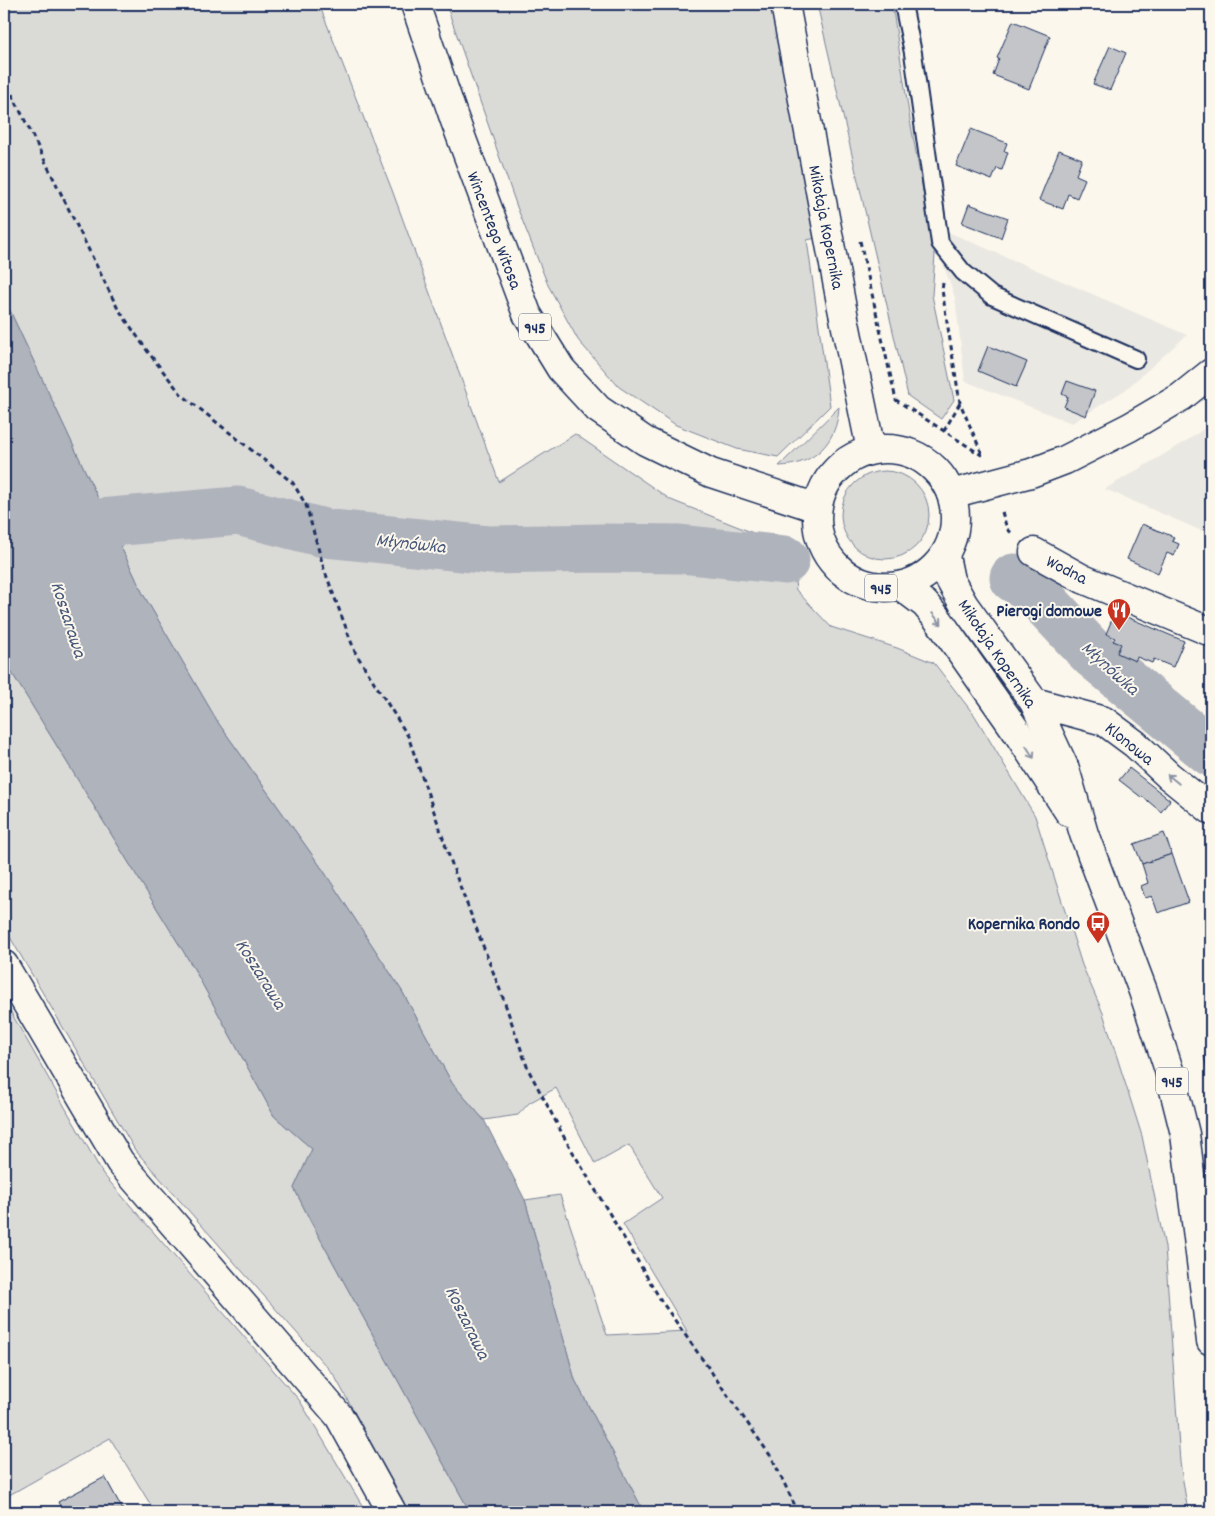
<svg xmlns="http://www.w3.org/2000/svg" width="1215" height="1516" font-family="Dekko,sans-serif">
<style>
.built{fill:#eae8e2}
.green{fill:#dadad7;stroke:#7a849a}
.water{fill:#afb3bb;stroke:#747e96}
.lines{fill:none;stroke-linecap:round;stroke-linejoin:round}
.river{stroke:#afb3bb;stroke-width:49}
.building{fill:#c3c5c9;stroke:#1b2f5e}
.lane-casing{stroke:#1b2f5e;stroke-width:20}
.street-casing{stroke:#1b2f5e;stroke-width:31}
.secondary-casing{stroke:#1b2f5e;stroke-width:31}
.primary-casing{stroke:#1b2f5e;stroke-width:31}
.path{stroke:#1b2f5e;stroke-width:3;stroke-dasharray:5 4;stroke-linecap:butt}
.lane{stroke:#fbf7ec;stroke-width:16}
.street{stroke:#fbf7ec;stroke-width:28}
.secondary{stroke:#fbf7ec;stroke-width:28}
.primary{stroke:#fbf7ec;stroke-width:28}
.oneway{stroke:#8b93a5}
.labels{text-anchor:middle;stroke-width:4;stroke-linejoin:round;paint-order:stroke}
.shield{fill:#fbf7ec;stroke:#5e6b89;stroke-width:1}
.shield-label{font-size:16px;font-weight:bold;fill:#1b2f5e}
.street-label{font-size:18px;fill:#1b2f5e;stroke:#fbf7ec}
.poi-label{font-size:18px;font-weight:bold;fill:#1b2f5e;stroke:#fbf7ec;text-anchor:end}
.water-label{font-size:19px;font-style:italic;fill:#47577a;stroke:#fbf7ec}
</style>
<rect width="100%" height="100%" fill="#fbf7ec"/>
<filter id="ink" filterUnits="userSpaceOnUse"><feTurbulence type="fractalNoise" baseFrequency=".02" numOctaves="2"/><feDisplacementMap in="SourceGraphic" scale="10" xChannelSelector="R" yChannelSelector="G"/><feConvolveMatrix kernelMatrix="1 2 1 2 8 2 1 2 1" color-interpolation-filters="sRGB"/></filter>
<g filter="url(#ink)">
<g class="built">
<path d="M946,231L1187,335L1125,390L1072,423L965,381L955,297L943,264Z"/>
<path d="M1211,424V535L1105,489L1185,442Z"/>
</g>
<g class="green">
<path d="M4,4H319L392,190L499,482L575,434L671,500L791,548L796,590L831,627L897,648L934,663L975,716L1035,816L1082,965L1103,1013L1142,1136L1165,1247L1180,1462L1188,1512H644L575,1380L525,1200L560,1195L607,1335L687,1331L623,1224L662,1198L629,1145L595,1164L556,1088L529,1103L518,1115L484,1120L452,1083L402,991L323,870L219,724L143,594L4,298Z"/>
<path d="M446,4H771L816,238L807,240L830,406L778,457L737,449L676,425L619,387L578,340L548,285L517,207Z"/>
<path d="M817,4H892L910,120L935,255L932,295L954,400L941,419L908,396Z"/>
<path d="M839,407C837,442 815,465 779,466Z"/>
<circle cx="885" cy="515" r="44"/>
<path d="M4,660L193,967L274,1116L312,1149L294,1188L311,1222L470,1512H409L334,1375L135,1150L4,927Z"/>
<path d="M4,1000L103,1174L300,1401L366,1512H155L110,1438L4,1498Z"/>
</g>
<path class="water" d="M4,298L143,594L219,724L323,870L402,991L452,1083L484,1120L525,1200L575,1380L644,1512H470L311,1222L294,1188L312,1149L274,1116L193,967L4,660Z"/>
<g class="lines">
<g class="river">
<path d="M42,528L238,511L324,533L490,550L604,548L680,549L785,560"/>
<path d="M1014,578L1032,589L1094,655L1211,752"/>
</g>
</g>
<g class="building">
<path d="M1013,21L1050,36L1029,89L993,75L999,59L997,58Z"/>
<path d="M1110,46L1126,53L1110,90L1093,84Z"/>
<path d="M971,129L1007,143L1004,151L1008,152L1002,170L997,168L992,180L956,166Z"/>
<path d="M1059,150L1082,159L1076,175L1085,179L1077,198L1068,194L1063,209L1039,200Z"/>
<path d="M969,204L1008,218L1001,238L962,223Z"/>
<path d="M988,346L1027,362L1016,387L978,371Z"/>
<path d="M1067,381L1095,391L1086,416L1064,407L1068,397L1062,394Z"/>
<path d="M1142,524L1174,537L1172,541L1179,544L1174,556L1167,553L1158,573L1127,559Z"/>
<path d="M1115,612L1184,641L1173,667L1154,659L1152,663L1137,657L1135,661L1117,653L1121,644L1113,641L1115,638L1106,634Z"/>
<path d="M1129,768L1170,800L1161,812L1142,796L1141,797L1119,780Z"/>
<path d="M1164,833L1172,854L1142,864L1134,844Z"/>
<path d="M1172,854L1189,902L1158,913L1152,896L1145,898L1141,886L1148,883L1142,864Z"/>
<path d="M1211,1054V1087L1204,1056Z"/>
<path d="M105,1477L124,1512H63L58,1502Z"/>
</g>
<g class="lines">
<g class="lane-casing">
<path id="lane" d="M903,4L913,53L940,243L963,272L992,296L1136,359"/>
</g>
<g class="street-casing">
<g id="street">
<path d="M1034,552L1083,579L1211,632"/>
<path d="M1034,702L1104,721L1135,744L1169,776L1211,810"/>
<path d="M4,965L120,1162L339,1416L392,1512"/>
</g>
</g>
<g class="secondary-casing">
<g id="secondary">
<path d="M785,4L842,308L871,450"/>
<path d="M951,494L1031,473L1065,460L1130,427L1181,397L1211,373"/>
</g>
</g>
<g class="primary-casing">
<g id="primary">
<path d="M415,4L454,118L527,314L561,369L598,409L645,441L711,473L817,508"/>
<circle cx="886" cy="518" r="69"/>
<path d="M945,556L950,580L964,605L1034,702L1065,769L1084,834L1143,991L1169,1070L1185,1134L1211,1341"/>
<path d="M901,586L925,604L940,622L1017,732L1069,812"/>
</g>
</g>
<g class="path">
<path d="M4,78L117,307L148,352L181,394L293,483L306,505L324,569L355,652L408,736L455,873L502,995L528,1069L564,1137L662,1302L772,1458L798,1512"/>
<path d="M860,241L896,400L983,456"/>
<path d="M943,283L942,290L960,403L983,456"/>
<path d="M944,431L960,403"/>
<path d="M1002,512L1007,529L1014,535"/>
</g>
<use href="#lane" class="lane"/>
<use href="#street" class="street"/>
<use href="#secondary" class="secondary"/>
<use href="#primary" class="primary"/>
</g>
<defs><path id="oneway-shaft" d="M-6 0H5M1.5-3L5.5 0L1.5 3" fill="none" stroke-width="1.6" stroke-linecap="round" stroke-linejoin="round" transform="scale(1.25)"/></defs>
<g class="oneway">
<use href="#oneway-shaft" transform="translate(937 619) rotate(51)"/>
<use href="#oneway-shaft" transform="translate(1030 752) rotate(57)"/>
<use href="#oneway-shaft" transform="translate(1173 779) rotate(-141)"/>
</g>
</g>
<defs>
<g id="restaurant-pin" transform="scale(1.25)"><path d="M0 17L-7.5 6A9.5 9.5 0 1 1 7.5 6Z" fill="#c8321e" stroke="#fbf7ec"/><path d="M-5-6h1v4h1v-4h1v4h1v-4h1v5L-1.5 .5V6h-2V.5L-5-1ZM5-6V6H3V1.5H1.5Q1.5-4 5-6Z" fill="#fff"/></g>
<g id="bus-pin" transform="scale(1.25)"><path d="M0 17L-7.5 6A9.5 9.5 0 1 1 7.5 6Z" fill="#c8321e" stroke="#fbf7ec"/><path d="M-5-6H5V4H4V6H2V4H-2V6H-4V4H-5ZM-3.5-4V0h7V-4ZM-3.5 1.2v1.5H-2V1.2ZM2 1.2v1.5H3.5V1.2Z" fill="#fff"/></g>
</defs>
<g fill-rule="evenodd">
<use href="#restaurant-pin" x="1119" y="610"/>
<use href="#bus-pin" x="1098" y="923"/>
</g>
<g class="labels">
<g class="shield">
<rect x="519" y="313.5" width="32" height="27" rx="4"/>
<rect x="865" y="574.5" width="32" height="27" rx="4"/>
<rect x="1156" y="1067.5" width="32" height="27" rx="4"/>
</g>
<g class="shield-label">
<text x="535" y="333">945</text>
<text x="881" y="594">945</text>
<text x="1172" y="1087">945</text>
</g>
<g class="street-label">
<text transform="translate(827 227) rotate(79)" y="6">Mikołaja Kopernika</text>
<text transform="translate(495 230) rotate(69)" y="6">Wincentego Witosa</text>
<text transform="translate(1067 569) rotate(27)" y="6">Wodna</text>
<text transform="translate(998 653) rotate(56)" y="6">Mikołaja Kopernika</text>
<text transform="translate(1130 743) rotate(39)" y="6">Klonowa</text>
</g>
<g class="poi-label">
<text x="1102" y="616">Pierogi domowe</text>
<text x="1080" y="929">Kopernika Rondo</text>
</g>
<g class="water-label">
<text transform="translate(411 542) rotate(6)" y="7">Młynówka</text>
<text transform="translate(70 619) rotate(72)" y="7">Koszarawa</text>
<text transform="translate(1111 667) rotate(42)" y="7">Młynówka</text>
<text transform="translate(262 973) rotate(58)" y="7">Koszarawa</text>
<text transform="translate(469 1322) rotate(64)" y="7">Koszarawa</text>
</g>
</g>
<rect width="1215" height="1516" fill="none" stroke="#fbf7ec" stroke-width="20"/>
<rect x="10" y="10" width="1195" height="1496" fill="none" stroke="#1b2f5e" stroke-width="2" filter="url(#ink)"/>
</svg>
